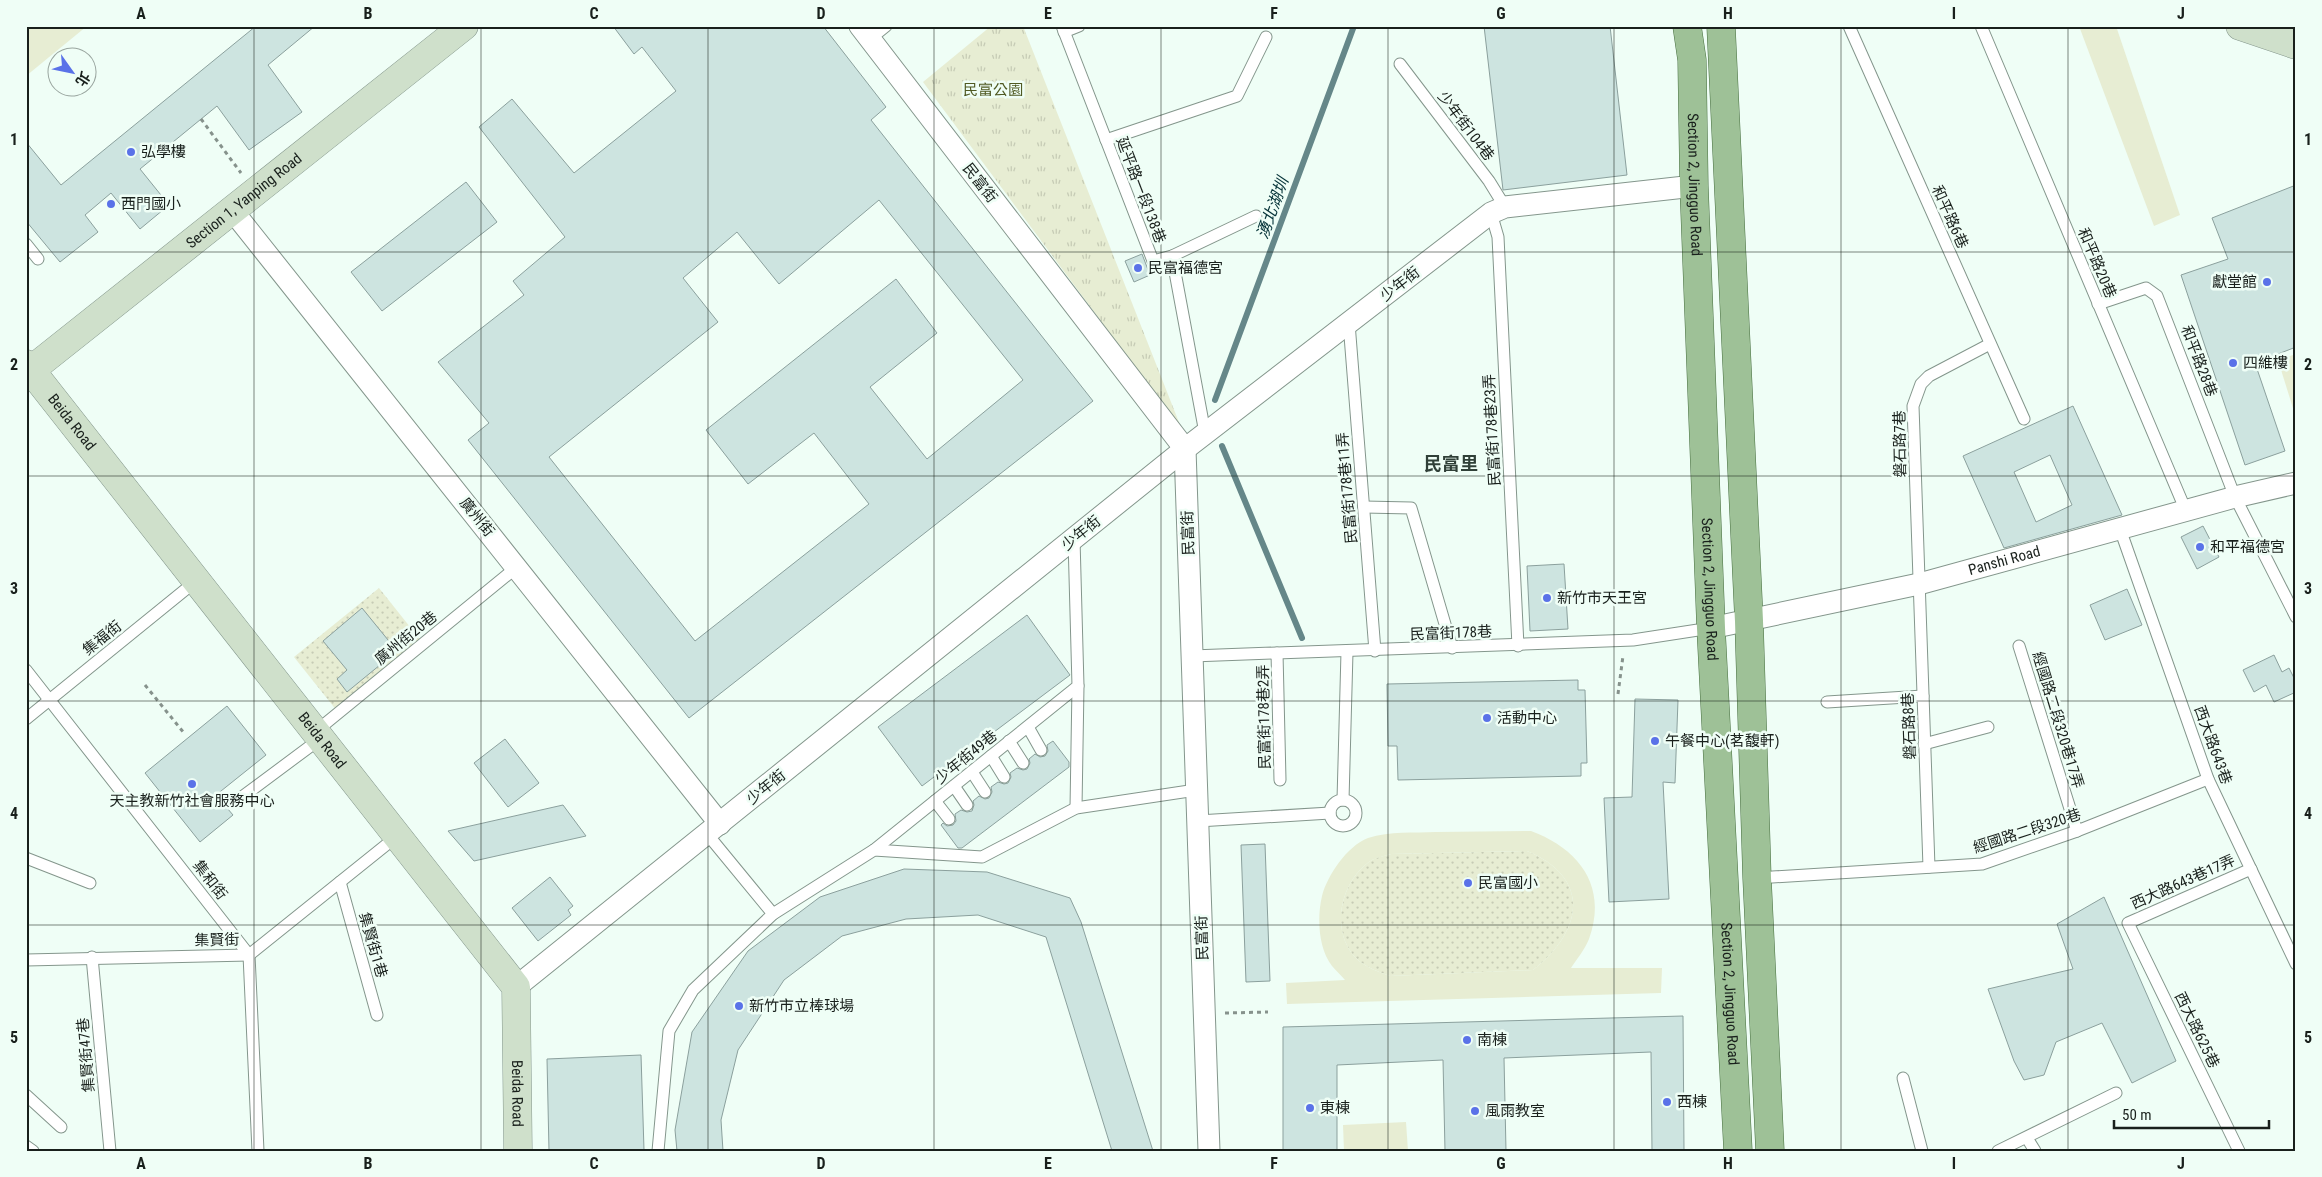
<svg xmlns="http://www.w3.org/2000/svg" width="2322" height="1177" font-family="'Roboto Condensed','Noto Sans TC',sans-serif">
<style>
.grass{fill:url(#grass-dots)}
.park{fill:url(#park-tufts)}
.garden{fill:#e7edd3;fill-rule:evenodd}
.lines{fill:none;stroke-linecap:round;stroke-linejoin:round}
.stream{stroke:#658789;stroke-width:6}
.building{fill:#cde4e0;stroke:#8ba09d;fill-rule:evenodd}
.lane-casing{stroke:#84968c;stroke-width:13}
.street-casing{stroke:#84968c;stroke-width:23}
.secondary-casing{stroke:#84968c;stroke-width:29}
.primary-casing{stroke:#466e3f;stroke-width:29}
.path{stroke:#86928c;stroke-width:3;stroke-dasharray:4 4;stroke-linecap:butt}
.lane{stroke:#fff;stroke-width:11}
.street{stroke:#fff;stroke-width:21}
.secondary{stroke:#cfe0cb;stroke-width:28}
.primary{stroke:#9ec197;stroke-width:28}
.grid{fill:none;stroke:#19201c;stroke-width:1;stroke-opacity:0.55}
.poi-dot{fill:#5a72e8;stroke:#effef6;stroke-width:2}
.labels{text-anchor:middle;stroke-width:5;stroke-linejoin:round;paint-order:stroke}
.park-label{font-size:15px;fill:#505a23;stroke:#effef6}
.street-label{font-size:15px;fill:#19201c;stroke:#effef6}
.poi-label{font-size:15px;fill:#19201c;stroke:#effef6;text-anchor:start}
.water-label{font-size:16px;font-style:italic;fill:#053338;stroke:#effef6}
.quarter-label{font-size:18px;font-weight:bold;fill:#304038;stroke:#effef6}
.neatline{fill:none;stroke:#19201c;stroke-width:2}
.grid-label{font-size:16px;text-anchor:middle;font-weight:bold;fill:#19201c}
</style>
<defs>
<pattern id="grass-dots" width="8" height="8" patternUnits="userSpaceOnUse" patternTransform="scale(1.25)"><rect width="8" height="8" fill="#e7edd3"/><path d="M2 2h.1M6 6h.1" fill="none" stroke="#c6cbb5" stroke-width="1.8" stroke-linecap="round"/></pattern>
<pattern id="park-tufts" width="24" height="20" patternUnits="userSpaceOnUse" patternTransform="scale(1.25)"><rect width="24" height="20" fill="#e7edd3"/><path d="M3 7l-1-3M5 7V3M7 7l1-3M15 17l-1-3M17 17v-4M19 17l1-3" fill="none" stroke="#c6cbb5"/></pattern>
</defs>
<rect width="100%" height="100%" fill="#effef6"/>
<g class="grass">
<path d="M379,588L422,642L337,711L294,657Z"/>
<path d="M1527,851C1592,878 1583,931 1533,970L1390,976C1379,972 1368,968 1359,961C1328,934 1340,880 1372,860C1377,857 1385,856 1391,854Z"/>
</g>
<path class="park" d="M991,26H1023L1182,430L923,82Z"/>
<g class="garden">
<path d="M26,26H87L26,76Z"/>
<path d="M2079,26H2116L2180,215L2154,226Z"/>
<path d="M2296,354V418L2278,360Z"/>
<path d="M1531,831C1579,849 1608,886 1589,939C1585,949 1577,959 1571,968H1662L1661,993L1287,1004L1286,983L1345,980C1341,975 1336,971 1332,966C1318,948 1317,917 1322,896C1327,876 1347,846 1368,838C1390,831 1414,833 1436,832C1468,832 1499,831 1531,831ZM1527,851C1592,878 1583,931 1533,970L1390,976C1379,972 1368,968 1359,961C1328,934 1340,880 1372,860C1378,857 1385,856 1391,854Z"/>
<path d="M1406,1122L1408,1151H1344L1343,1125Z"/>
</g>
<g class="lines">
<g class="stream">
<path d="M1215,400L1354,26"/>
<path d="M1222,446L1302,638"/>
</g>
</g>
<g class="building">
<path d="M256,26H315L268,65L302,112L249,150L217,106L140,169L169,205L140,229L111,193L85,215L98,232L60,262L26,221V142L61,185Z"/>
<path d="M613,26H823L886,107L871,120L1093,401L689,718L468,440L489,423L438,362L524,295L513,281L565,237L479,127L512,99L574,173L676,91L642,47L634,54ZM879,200L1023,380L927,459L870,387L937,333L896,279L706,430L748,484L814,433L869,504L695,641L549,457L718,322L683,278L737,232L779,284Z"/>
<path d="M1484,26H1610L1627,175L1503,190Z"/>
<path d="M466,182L497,222L382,311L351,272Z"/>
<path d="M2296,185V347L2255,363L2285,451L2245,465L2181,275L2228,259L2212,218Z"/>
<path d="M1142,254L1150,275L1134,282L1125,261Z"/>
<path d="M2073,406L2122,515L2004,548L1963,456ZM2050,455L2072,505L2036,522L2014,472Z"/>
<path d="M2203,526L2219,557L2197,569L2181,537Z"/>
<path d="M1564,564L1568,629L1530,631L1527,566Z"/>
<path d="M2127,589L2142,625L2105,640L2090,605Z"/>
<path d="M362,608L397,651L347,692L337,679L347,670L323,641Z"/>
<path d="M1027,615L1070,675L922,786L878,727Z"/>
<path d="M2274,655L2282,672L2289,668L2296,682V692L2274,702L2266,685L2254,692L2243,670Z"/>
<path d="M1578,680V690H1585L1587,763H1581V776L1398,780L1397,746H1388L1387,684Z"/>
<path d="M1635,699L1678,700L1675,783L1663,782L1669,899L1609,902L1604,798L1632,797Z"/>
<path d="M227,706L266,755L216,795L233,815L200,842L145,773Z"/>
<path d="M505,739L539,783L508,807L474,763Z"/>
<path d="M1053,741L1069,762V767L962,848H958L941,825L943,823L947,826L953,825L956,821L955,814L961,810L967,812L972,811L974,805L973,801L979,796L985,799L989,798L992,792L991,787L998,782L1004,784L1008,783L1011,777L1010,773L1017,768L1023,770L1027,769L1030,763L1029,759L1035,754L1040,757L1045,756L1048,751L1047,745Z"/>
<path d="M563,805L586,836L474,861L448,831Z"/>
<path d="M1265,844L1270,981L1246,982L1241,845Z"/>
<path d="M904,869L987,872L1070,898L1081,922L1153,1151H1112L1046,937L978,915L906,919L842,936L784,980L738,1050L721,1120L723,1151H677L675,1130L692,1032L748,951L820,897Z"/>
<path d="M550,877L573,906L568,910L571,915L538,941L512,908Z"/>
<path d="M2104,897L2176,1061L2132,1083L2102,1023L2056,1042L2044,1075L2024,1080L2014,1061L1988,989L2073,969L2057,924Z"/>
<path d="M1683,1016L1684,1151H1652L1651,1052L1504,1058L1506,1151H1445L1443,1060L1337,1065V1151H1283V1027Z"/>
<path d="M641,1055L644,1150L549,1151L547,1059Z"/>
</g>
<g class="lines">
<g class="lane-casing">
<g id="lane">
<path d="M1062,26L1153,261L1172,256L1205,433"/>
<path d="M1849,26L2024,419"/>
<path d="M1981,26L2186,511"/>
<path d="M1064,32L1079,26"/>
<path d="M870,39L886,26"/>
<path d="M1400,64L1489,181L1505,207"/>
<path d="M1106,140L1237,96L1266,37"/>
<path d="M1491,213L1498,237L1518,646"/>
<path d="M26,244L38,259"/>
<path d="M1172,256L1256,216"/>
<path d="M2098,304L2146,288L2157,296L2235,497L2296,617"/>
<path d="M1349,323L1375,651"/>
<path d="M1364,507L1411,508L1452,648"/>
<path d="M2120,529L2208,779L2296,964"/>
<path d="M2019,646L2077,831"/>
<path d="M1277,653L1280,780"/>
<path d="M1192,656L1633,640L1711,628"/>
<path d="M26,670L249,955L258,1151"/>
<path d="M1827,702L1923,696"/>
<path d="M26,719L196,581"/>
<path d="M1028,727L1041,750"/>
<path d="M315,732L517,567"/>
<path d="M1009,741L1023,763"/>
<path d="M1924,744L1988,727"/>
<path d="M991,756L1004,777"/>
<path d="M972,772L985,792"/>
<path d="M954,786L967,805"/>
<path d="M242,797L320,739"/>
<path d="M1343,800L1347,652"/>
<circle cx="1343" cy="813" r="13"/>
<path d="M935,801L949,819"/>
<path d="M1076,808L1078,686"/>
<path d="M1198,821L1330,813"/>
<path d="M708,835L773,914"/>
<path d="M874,850L1078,686L1074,539"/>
<path d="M26,858L90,883"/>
<path d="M1929,867L1913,406L1921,384L1929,376L1990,344"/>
<path d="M1757,878L1982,864L2077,831L2208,779"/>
<path d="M340,882L377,1015"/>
<path d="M92,957L110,1151"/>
<path d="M26,960L249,955L396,837"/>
<path d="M1903,1078L1922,1151"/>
<path d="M26,1095L61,1127"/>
<path d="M2027,1138L2035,1151"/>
<path d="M26,1146L33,1151"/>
<path d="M658,1151L669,1031L693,990L773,914L874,850L982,857L1076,808L1196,790"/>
<path d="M1998,1151L2116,1093"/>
<path d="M2239,1151L2128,923L2251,869"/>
</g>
</g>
<g class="street-casing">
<g id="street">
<path d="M860,26L1185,449L1209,1151"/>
<path d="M232,210L720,824"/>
<path id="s1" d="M1711,628L1919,584L2235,497L2296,483"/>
<path d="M516,987L1185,449L1491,213L1505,207L1694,186"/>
</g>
</g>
<g class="secondary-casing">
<g id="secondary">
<path d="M2240,26L2296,45"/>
<path id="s2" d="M26,364L516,987L518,1151"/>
<path id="s3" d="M31,370L464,26"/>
</g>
</g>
<g class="primary-casing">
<g id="primary">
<path id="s4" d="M1687,26L1692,60L1694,186L1711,628L1738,1151"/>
<path d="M1721,26L1749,621L1757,878L1770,1151"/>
</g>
</g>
<g class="path">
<path d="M201,119L241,173"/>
<path d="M145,685L184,733"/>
<path d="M1618,694L1623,656"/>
<path d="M1225,1013L1268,1012"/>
</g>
<use href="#lane" class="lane"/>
<use href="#street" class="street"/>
<use href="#secondary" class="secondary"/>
<use href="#primary" class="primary"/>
</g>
<path class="grid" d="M254,26V1151M481,26V1151M708,26V1151M934,26V1151M1161,26V1151M1388,26V1151M1614,26V1151M1841,26V1151M2068,26V1151M26,252H2296M26,476H2296M26,701H2296M26,925H2296"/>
<g class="poi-dot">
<circle cx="131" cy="152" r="5"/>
<circle cx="111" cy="204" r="5"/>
<circle cx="1138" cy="268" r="5"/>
<circle cx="2267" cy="282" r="5"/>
<circle cx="2233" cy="363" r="5"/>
<circle cx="2200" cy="547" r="5"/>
<circle cx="1547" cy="598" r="5"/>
<circle cx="1487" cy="718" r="5"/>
<circle cx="1655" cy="741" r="5"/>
<circle cx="192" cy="784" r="5"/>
<circle cx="1468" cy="883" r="5"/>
<circle cx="739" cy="1006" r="5"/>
<circle cx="1467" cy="1040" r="5"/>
<circle cx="1667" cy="1102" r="5"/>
<circle cx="1310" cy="1108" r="5"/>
<circle cx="1475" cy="1111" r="5"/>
</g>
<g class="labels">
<g class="park-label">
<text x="993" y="95">民富公園</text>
</g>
<g class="street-label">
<text transform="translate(1466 126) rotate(53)" y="5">少年街104巷</text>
<text transform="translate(980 183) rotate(52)" y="5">民富街</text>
<text dy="5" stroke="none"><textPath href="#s4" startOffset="159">Section 2, Jingguo Road</textPath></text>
<text transform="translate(1141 190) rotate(69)" y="5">延平路一段138巷</text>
<text dy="5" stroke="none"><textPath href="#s3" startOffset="272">Section 1, Yanping Road</textPath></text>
<text transform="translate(1950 217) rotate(66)" y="5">和平路6巷</text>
<text transform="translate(2097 263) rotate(67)" y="5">和平路20巷</text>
<text transform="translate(1400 284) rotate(-38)" y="5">少年街</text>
<text transform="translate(2199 361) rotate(69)" y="5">和平路28巷</text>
<text dy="5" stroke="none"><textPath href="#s2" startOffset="74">Beida Road</textPath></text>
<text transform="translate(1492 430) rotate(-93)" y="5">民富街178巷23弄</text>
<text transform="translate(1900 444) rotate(-91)" y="5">磐石路7巷</text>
<text transform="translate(1347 488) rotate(-95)" y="5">民富街178巷11弄</text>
<text transform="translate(477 517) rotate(51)" y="5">廣州街</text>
<text transform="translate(1081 533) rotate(-39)" y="5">少年街</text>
<text transform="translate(1188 533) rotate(-92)" y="5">民富街</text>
<text dy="5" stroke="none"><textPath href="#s1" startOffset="301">Panshi Road</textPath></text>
<text dy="5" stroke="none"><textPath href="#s4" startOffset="564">Section 2, Jingguo Road</textPath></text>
<text transform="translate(1451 633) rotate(-2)" y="5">民富街178巷</text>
<text transform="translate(102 638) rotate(-39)" y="5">集福街</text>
<text transform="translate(406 638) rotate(-39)" y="5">廣州街20巷</text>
<text transform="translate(1264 717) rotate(-91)" y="5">民富街178巷2弄</text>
<text transform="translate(2058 720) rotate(73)" y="5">經國路二段320巷17弄</text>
<text transform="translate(1909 726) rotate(-92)" y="5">磐石路8巷</text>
<text dy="5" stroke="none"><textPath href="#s2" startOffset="479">Beida Road</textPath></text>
<text transform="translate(2213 745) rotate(70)" y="5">西大路643巷</text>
<text transform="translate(966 757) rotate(-39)" y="5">少年街49巷</text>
<text transform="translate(766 787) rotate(-39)" y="5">少年街</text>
<text transform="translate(2027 831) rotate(-18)" y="5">經國路二段320巷</text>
<text transform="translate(210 880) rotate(52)" y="5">集和街</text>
<text transform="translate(2183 882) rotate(-24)" y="5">西大路643巷17弄</text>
<text transform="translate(1202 938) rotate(-92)" y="5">民富街</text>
<text transform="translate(217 940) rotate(-1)" y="5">集賢街</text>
<text transform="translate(373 945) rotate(74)" y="5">集賢街1巷</text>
<text dy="5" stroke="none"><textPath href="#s4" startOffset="969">Section 2, Jingguo Road</textPath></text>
<text transform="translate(2197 1030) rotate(64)" y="5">西大路625巷</text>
<text transform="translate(86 1055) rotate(-95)" y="5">集賢街47巷</text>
<text dy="5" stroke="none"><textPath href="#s2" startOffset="899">Beida Road</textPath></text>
</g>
<g class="poi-label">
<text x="141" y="157">弘學樓</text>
<text x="121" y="209">西門國小</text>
<text x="1148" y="273">民富福德宮</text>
<text x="2257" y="287" text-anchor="end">獻堂館</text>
<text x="2243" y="368">四維樓</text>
<text x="2210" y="552">和平福德宮</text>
<text x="1557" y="603">新竹市天王宮</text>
<text x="1497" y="723">活動中心</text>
<text x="1665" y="746">午餐中心(茗馥軒)</text>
<text x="192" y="806" text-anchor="middle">天主教新竹社會服務中心</text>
<text x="1478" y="888">民富國小</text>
<text x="749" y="1011">新竹市立棒球場</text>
<text x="1477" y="1045">南棟</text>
<text x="1677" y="1107">西棟</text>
<text x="1320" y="1113">東棟</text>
<text x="1485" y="1116">風雨教室</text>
</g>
<g class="water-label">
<text transform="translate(1272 208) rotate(-70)" y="6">湧北湖圳</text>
</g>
<g class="quarter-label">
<text x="1451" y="470">民富里</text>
</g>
</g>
<rect width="2322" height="1177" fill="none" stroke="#effef6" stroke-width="55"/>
<g transform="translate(72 72) rotate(123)"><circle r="24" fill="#effef6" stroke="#99a59f"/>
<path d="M0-4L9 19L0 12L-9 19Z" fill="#5a72e8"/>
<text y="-8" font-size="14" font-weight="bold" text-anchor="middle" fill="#19201c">北</text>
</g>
<path d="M2114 1120v8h155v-8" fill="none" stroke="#19201c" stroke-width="2.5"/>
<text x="2122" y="1120" font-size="15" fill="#19201c" stroke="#effef6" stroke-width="4" paint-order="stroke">50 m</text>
<rect x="28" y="28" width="2266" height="1122" class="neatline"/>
<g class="grid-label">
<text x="141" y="19">A</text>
<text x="368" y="19">B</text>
<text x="594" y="19">C</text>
<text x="821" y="19">D</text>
<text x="1048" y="19">E</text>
<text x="1274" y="19">F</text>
<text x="1501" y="19">G</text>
<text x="1728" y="19">H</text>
<text x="1954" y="19">I</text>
<text x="2181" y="19">J</text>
<text x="14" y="145">1</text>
<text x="2308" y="145">1</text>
<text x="14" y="370">2</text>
<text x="2308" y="370">2</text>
<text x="14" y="594">3</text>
<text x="2308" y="594">3</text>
<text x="14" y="819">4</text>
<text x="2308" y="819">4</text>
<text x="14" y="1043">5</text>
<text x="2308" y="1043">5</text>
<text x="141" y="1169">A</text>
<text x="368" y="1169">B</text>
<text x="594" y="1169">C</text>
<text x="821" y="1169">D</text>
<text x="1048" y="1169">E</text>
<text x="1274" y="1169">F</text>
<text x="1501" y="1169">G</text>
<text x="1728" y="1169">H</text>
<text x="1954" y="1169">I</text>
<text x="2181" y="1169">J</text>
</g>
</svg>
